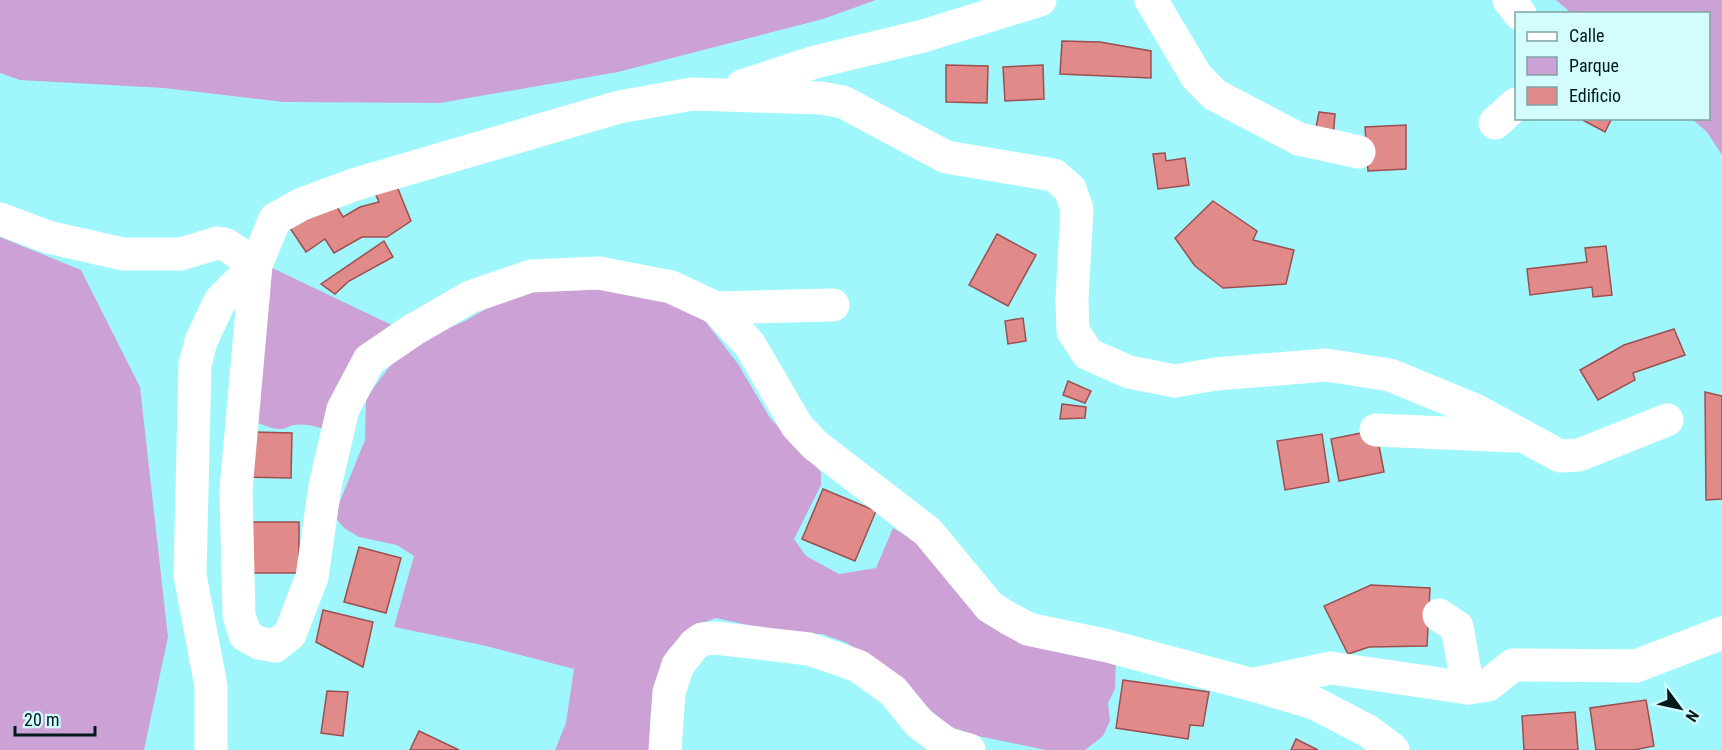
<svg xmlns="http://www.w3.org/2000/svg" width="1722" height="750" font-family="'Roboto Condensed',sans-serif">
<style>
.green{fill:#cca1d6}
.building{fill:#e08a8a;stroke:#9d4e50;stroke-width:1.5}
.lines{fill:none;stroke-linecap:round;stroke-linejoin:round}
.minor{stroke:#fff;stroke-width:33}
</style>
<rect width="100%" height="100%" fill="#9ff7fb"/>
<g class="green">
<path d="M0,0H876L823,19L618,72L440,103L283,102L164,88L20,80L0,73Z"/>
<path d="M1556,0H1722V155L1707,132L1692,119L1708,118V14L1571,13Z"/>
<path d="M0,237L81,270L140,387L168,637L144,750H0Z"/>
<path d="M264,264L396,327L327,430C318,427 304,423 294,425C289,426 286,429 280,429C268,429 261,422 248,421Z"/>
<path d="M559,287L649,293L699,313L738,364L770,418L821,472V485L794,539L806,556L839,574L876,568L893,528L931,550L948,572L1116,659L1115,689L1108,703L1110,721L1103,736L1085,750H1046L978,736L948,726L880,664L847,643L822,634H789L716,618L693,626L668,650L651,708L649,750H555L566,723L574,669L482,645L394,627L414,556L397,545L359,537L344,528L334,516L365,440L366,398L393,362L427,337L465,321L508,296Z"/>
</g>
<g class="building">
<path d="M1062,41L1100,42L1151,51V78L1060,74Z"/>
<path d="M946,65L988,66L987,103L946,102Z"/>
<path d="M1043,65L1044,99L1005,101L1003,67Z"/>
<path d="M1319,112L1335,114L1333,139L1314,137Z"/>
<path d="M1579,118H1612L1605,132Z"/>
<path d="M1406,125V169L1368,171L1365,127Z"/>
<path d="M1165,153L1166,161L1185,158L1189,185L1158,189L1153,154Z"/>
<path d="M394,179L411,221L387,237H362L334,253L325,239L306,252L288,225L336,205L343,217L360,207L379,202L372,186Z"/>
<path d="M1213,201L1257,231L1253,240L1294,250L1286,284L1223,288L1195,266L1175,238Z"/>
<path d="M997,234L1036,255L1008,306L969,285Z"/>
<path d="M384,241L393,257L349,281L335,294L321,284Z"/>
<path d="M1606,246L1612,295L1593,297L1592,287L1530,295L1527,269L1587,262L1585,248Z"/>
<path d="M1023,318L1026,341L1008,344L1005,321Z"/>
<path d="M1674,329L1685,355L1633,373L1635,380L1598,400L1580,370L1624,345Z"/>
<path d="M1068,381L1091,391L1085,403L1063,395Z"/>
<path d="M1705,392L1722,396V499L1706,500Z"/>
<path d="M1062,404L1086,407L1085,418L1060,419Z"/>
<path d="M1376,430L1384,472L1339,481L1331,439Z"/>
<path d="M249,432L292,433L291,478L248,477Z"/>
<path d="M1322,434L1329,482L1285,490L1277,441Z"/>
<path d="M823,489L876,511L855,561L802,539Z"/>
<rect x="244" y="522" width="55" height="51"/>
<path d="M359,547L401,558L386,613L344,602Z"/>
<path d="M1371,585L1430,588L1427,646L1369,647L1348,654L1324,606Z"/>
<path d="M323,610L373,622L363,667L316,642Z"/>
<path d="M1123,680L1209,692L1203,726L1190,725L1188,739L1116,728Z"/>
<path d="M327,691L348,692L343,736L321,733Z"/>
<path d="M1646,700L1654,746L1634,750H1596L1590,708Z"/>
<path d="M1575,712L1578,750H1524L1522,716Z"/>
<path d="M419,731L459,750H410Z"/>
<path d="M1296,739L1318,750H1291Z"/>
</g>
<g class="lines">
<g class="minor">
<path d="M1151,0L1197,77L1215,95L1299,139L1359,152"/>
<path d="M1509,0L1520,14"/>
<path d="M742,86L815,62L923,36L1040,0"/>
<path d="M1495,123L1516,104"/>
<path d="M0,219L48,237L123,254H181L217,243L225,244L256,265"/>
<path d="M716,308L833,305"/>
<path d="M1376,430L1514,436"/>
<path d="M1255,684L1331,668L1468,688L1457,627L1439,615"/>
<path d="M1468,688L1488,685L1513,665L1636,666L1722,633"/>
<path d="M211,750V686L190,575L195,365L201,341L220,301L256,265"/>
<path d="M665,750L669,692L678,665L694,645L702,639L715,638L809,649L858,666L893,691L919,723L947,744L969,750"/>
<path d="M1393,750L1368,731L1314,703L1253,685L1108,646L1028,629L1008,618L990,607L928,532L815,445L797,426L750,345L716,308L671,287L599,273L531,276L470,297L413,330L369,360L343,409L325,486L312,577L290,634L275,646L259,643L245,635L239,615L236,490L256,265L275,219L302,204L356,184L619,107L692,94L821,98L843,102L946,157L1054,175L1070,189L1077,209L1072,300L1073,331L1088,354L1129,372L1175,381L1216,374L1326,365L1390,375L1475,410L1560,456L1579,455L1667,420"/>
</g>
</g>
<rect x="1515" y="12" width="195" height="108" fill="#d3fcfe" stroke="#7fa2a3" stroke-width="1.5"/>
<rect x="1527" y="32" width="30" height="9" fill="#ffffff" stroke="#7fa2a3" stroke-width="1.5"/>
<text x="1569" y="42" font-size="18" fill="#021a1b">Calle</text>
<rect x="1527" y="57" width="30" height="18" fill="#cca1d6" stroke="#7fa2a3" stroke-width="1.5"/>
<text x="1569" y="72" font-size="18" fill="#021a1b">Parque</text>
<rect x="1527" y="87" width="30" height="18" fill="#e08a8a" stroke="#7fa2a3" stroke-width="1.5"/>
<text x="1569" y="102" font-size="18" fill="#021a1b">Edificio</text>
<g transform="translate(1680 708) rotate(123)" stroke="#d3fcfe" stroke-width="4.5" paint-order="stroke">
<path d="M0-4.5L10 22L0 15L-10 22Z" fill="#021a1b"/>
<text y="-9" font-size="16" font-weight="bold" text-anchor="middle" fill="#021a1b">N</text>
</g>
<path d="M15 726v9h80v-9" fill="none" stroke="#021a1b" stroke-width="3"/>
<text x="24" y="726" font-size="18" fill="#021a1b" stroke="#d3fcfe" stroke-width="4.5" paint-order="stroke">20 m</text>
</svg>
